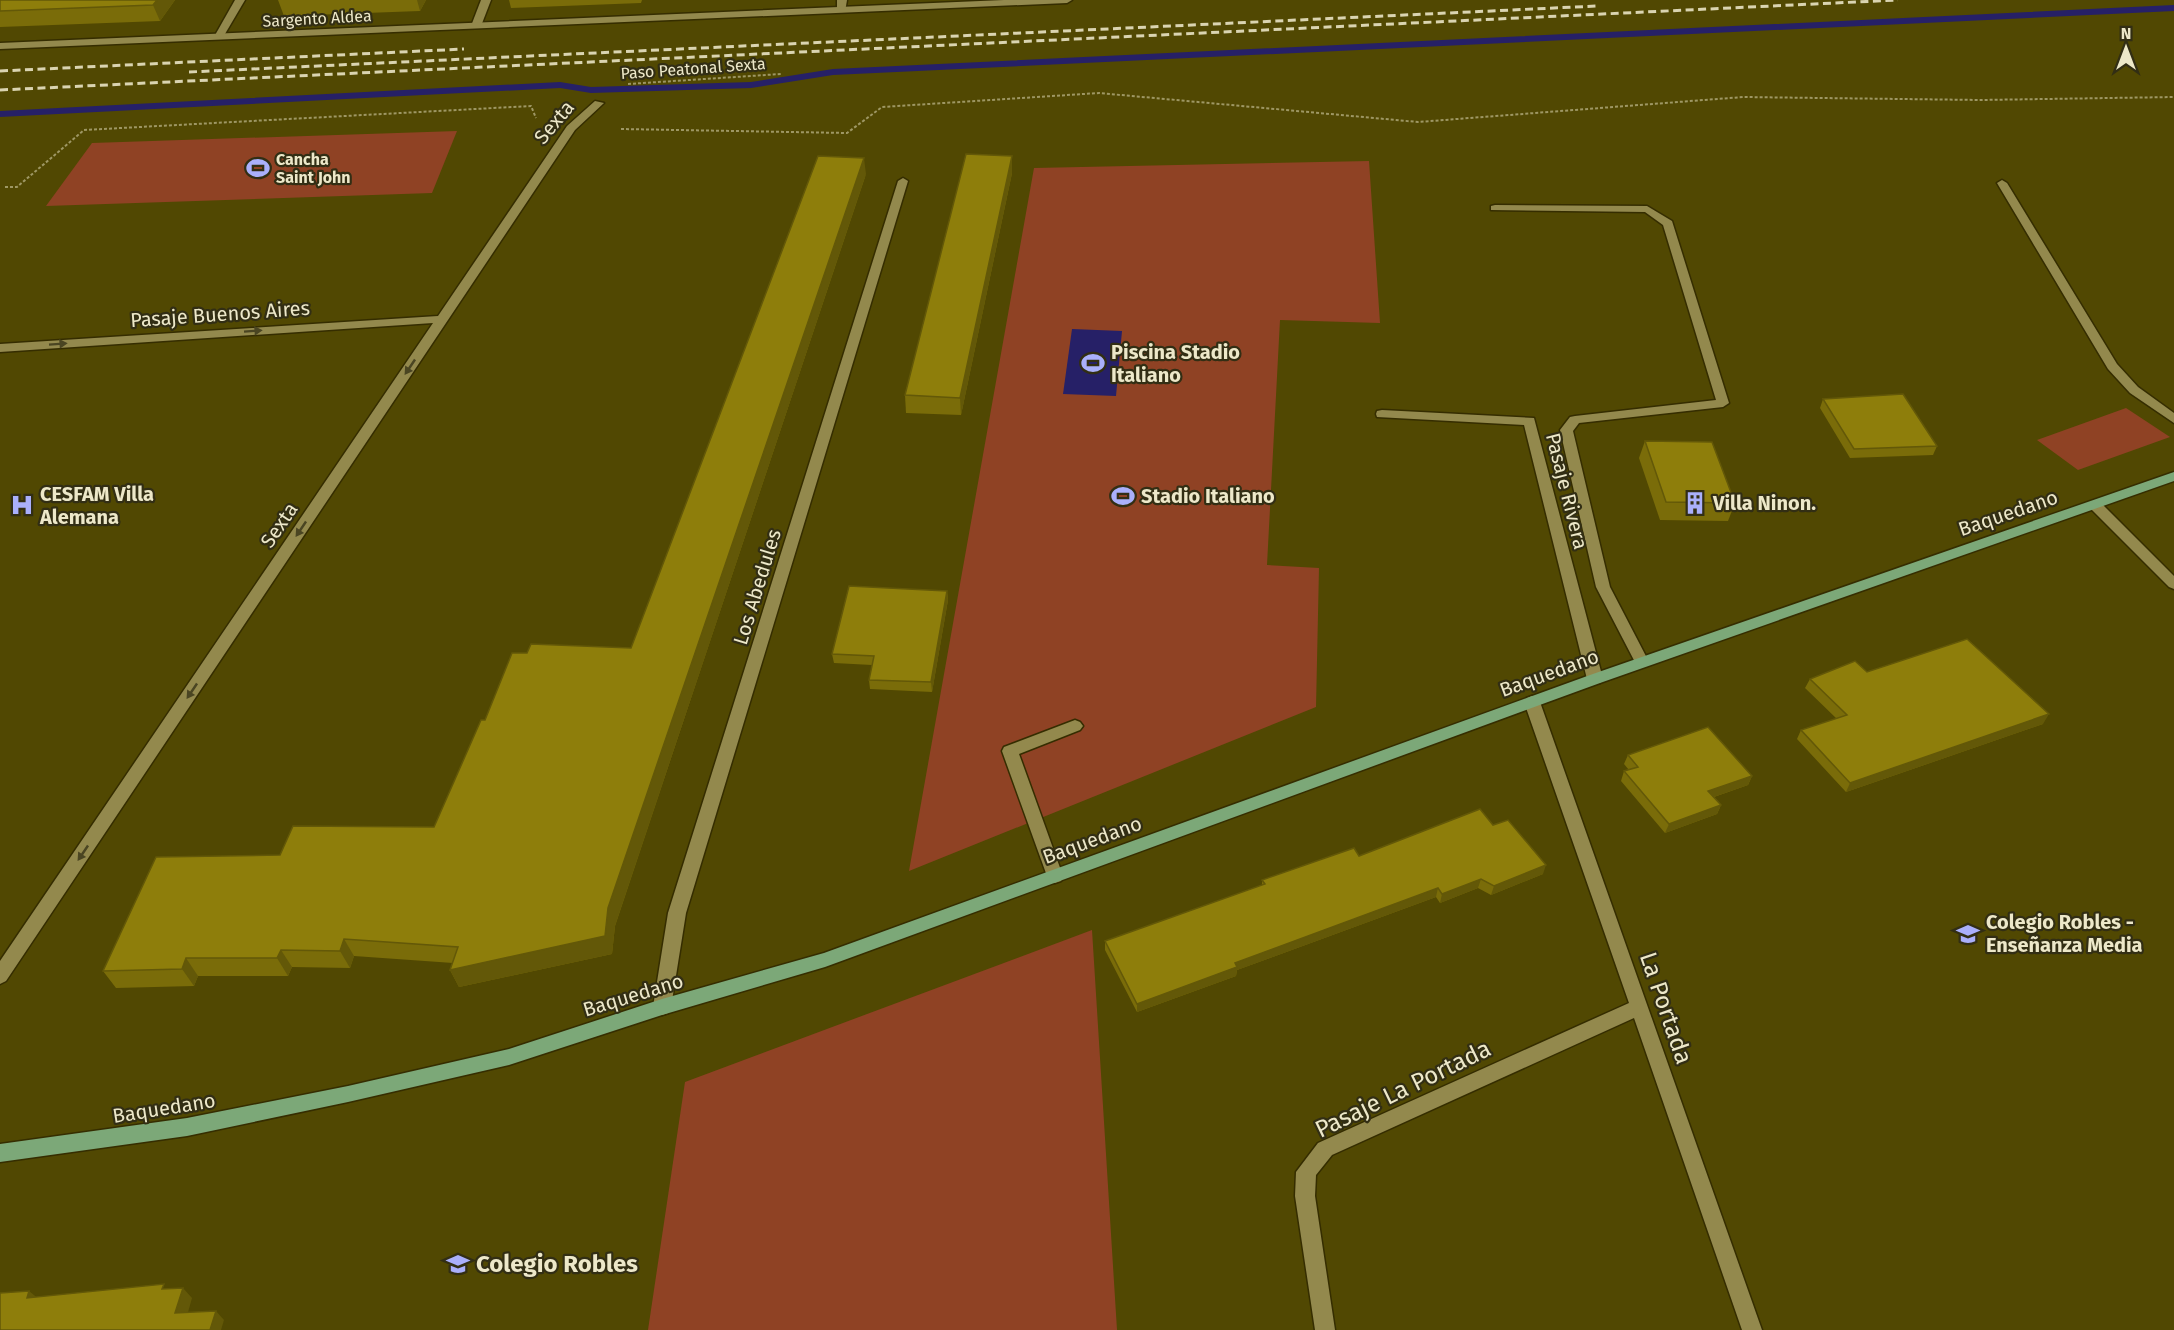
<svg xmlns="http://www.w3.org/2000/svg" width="2174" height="1330" font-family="'Fira Sans',sans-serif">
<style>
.green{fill:#8f4224}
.water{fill:#262067}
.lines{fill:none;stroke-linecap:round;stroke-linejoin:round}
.stream{fill:#262067;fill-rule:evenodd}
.service-casing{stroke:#352d00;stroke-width:3}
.minor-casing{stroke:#352d00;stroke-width:3}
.secondary-casing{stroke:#352d00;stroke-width:3}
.primary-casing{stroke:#352d00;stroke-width:3}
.path{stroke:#9e9764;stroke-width:2;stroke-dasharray:3 2;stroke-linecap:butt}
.service{fill:#93894d;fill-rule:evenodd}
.minor{fill:#93894d;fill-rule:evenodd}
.secondary{fill:#93894d;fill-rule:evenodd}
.primary{fill:#7ca878;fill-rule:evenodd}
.rail{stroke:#dad4b1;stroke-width:3;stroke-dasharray:8 4.5;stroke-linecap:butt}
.wall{fill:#7a6c09}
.shaded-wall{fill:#635808}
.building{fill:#8e7e0b;stroke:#635808;stroke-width:1.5}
.oneway{fill:#4a4522}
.labels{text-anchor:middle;stroke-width:4.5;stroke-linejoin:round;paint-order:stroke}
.far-street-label{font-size:16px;fill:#ede8c9;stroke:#322e14}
.far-poi-label{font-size:16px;font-weight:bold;fill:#ede8c9;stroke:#322e14;text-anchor:start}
.street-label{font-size:20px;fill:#ede8c9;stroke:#322e14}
.poi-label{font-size:20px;font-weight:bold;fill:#ede8c9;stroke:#322e14;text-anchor:start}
.near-street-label{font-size:24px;fill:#ede8c9;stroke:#322e14}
.near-poi-label{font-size:24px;font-weight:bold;fill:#ede8c9;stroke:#322e14;text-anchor:start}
</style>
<rect width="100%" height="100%" fill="#514802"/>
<g class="green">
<path d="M457,131L432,193L46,206L92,143Z"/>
<path d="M1369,161L1380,323L1280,320L1267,565L1319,568L1316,707L909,871L1034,168Z"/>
<path d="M2126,408L2170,437L2078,470L2037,440Z"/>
<path d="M1092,930L1117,1330H648L685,1082Z"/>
</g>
<path class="water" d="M1072,329L1122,331L1116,396L1063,394Z"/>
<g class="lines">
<path class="stream" d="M2174,5V11L833,75L751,88L591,93L560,88L0,117V111L560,82L591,87L751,82L833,69Z"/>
<g class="service-casing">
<g id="service">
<path d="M2002,180L2007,183L2117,364L2138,387L2174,413V423L2130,393L2108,369L1997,183Z"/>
<path d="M1495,205L1647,206L1672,221L1729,403L1723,407L1579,423L1573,431L1610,587L1649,662L1647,666H1637L1596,587L1560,430L1570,417L1575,416L1716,400L1663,225L1645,212L1491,210V206Z"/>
<path d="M1075,720L1080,722L1083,726L1080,730L1019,754L1063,876L1061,881L1055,883L1049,881L1047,876L1002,751L1004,747Z"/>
</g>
</g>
<g class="minor-casing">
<g id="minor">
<path d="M235,0H245L222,39H216L214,37Z"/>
<path d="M481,0H491L481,26L473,28L471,26Z"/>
<path d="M837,0H847L845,12L837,10Z"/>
<path d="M595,101L604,103L575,130L6,981L0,984V961L433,323L0,352V344L438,316L567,126Z"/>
<path d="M903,178L908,181L686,913L671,1007L668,1013L662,1015L656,1013L653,1007L668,913L898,181Z"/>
<path d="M1382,410L1534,418L1603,679L1600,683H1590L1587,679L1524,425L1377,417L1376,414L1377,411Z"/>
<path d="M2095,501L2100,502L2174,576V589L2169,587L2090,508L2088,505L2090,502Z"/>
<path d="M1532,696L1537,698L1540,702L1762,1330H1742L1634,1018L1332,1155L1316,1175L1315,1196L1335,1330H1315L1295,1196L1296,1172L1318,1143L1629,1003L1524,702L1527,698Z"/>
</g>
</g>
<g class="secondary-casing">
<path id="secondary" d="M1004,0H1072L1067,3L0,49V43Z"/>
</g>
<g class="primary-casing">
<path id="primary" d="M2174,472V481L1600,683L825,967L662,1015L509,1065L348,1102L187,1136L0,1162V1144L187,1118L348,1086L509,1049L662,999L824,953L1590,675Z"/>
</g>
<g class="path">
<path d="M628,84L781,74"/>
<path d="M621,129L847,133L882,107L1099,93L1418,122L1743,97L1980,100L2174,97"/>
<path d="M5,187H17L84,130L531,106L536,118"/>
</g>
<use href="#service" class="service"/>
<use href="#minor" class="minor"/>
<use href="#secondary" class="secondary"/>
<use href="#primary" class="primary"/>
<g class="rail">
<path d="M0,71L464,49"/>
<path d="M189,72L1597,6"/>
<path d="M0,90L1898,0"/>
</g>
</g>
<g class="wall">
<path d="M0,0H175L160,21L0,27Z"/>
<path d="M278,0H426L420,11L284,16Z"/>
<path d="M509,0H642L641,3L511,8Z"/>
<path d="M1012,156V173L961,415L906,413L905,395Z"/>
<path d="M866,174L615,926L612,954L459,987L450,970L453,963L354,956L350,968L292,967L288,976H198L194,986L116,988L103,971L280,855L434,827L485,720L527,653L631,648Z"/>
<path d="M1823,399L1937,446L1933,455L1850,458L1820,408Z"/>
<path d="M1645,441L1735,503L1728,521L1660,520L1639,458Z"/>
<path d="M947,591L948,600L932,692L870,689L869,680L872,665L834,663L832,654Z"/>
<path d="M1867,672L2043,724L1846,792L1797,739L1801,730L1837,719L1805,688L1810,679Z"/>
<path d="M1628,755L1752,776L1748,785L1714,797L1721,805L1717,814L1665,833L1621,781L1624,771L1629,770L1624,764Z"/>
<path d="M1493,825L1543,874L1491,895L1478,888L1440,903L1436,897L1237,970L1236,976L1137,1012L1105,950V941L1262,885V880L1359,856Z"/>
</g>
<g class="shaded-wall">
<path d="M157,0H175L160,21L153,5Z"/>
<path d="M417,0H426L420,11Z"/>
<path d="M1012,156V173L961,415L960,398Z"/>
<path d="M864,158L866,174L615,926L612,954L459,987L450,970L608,908Z"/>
<path d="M947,591L948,600L932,692L931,682Z"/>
<path d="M2049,714L2043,724L1846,792L1850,783Z"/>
<path d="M1752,776L1748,785L1705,800L1708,791Z"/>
<path d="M1721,805L1717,814L1665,833L1669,824Z"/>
<path d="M1546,865L1543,874L1491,895L1494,886Z"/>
<path d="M1481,879L1478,888L1440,903L1442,894Z"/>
<path d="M1438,888L1436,897L1237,970L1236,976L1137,1012V1004L1235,963Z"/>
<path d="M344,939L354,956L350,968L340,951Z"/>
<path d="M281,950L292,967L288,976L277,958Z"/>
<path d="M186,958L198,976L194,986L182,969Z"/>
<path d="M183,1288L192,1298L185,1323L175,1313Z"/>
<path d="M29,1291L40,1300L27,1298Z"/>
<path d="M216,1311L224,1320L221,1330H210Z"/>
</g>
<g class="building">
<path d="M0,0H157L153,5L0,11Z"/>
<path d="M966,154L1012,156L960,398L905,395Z"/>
<path d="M818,156L864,158L608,908L605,936L450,970L458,947L344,939L340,951L281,950L277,958H186L182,969L103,971L156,857L280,855L293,826L434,827L481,720H485L512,653H527L531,644L631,648Z"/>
<path d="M1903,394L1937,446L1854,449L1823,399Z"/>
<path d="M1645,441L1712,442L1735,503L1666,502Z"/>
<path d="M849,586L947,591L931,682L869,680L874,656L832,654Z"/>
<path d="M1967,639L2049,714L1850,783L1801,730L1847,715L1810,679L1855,661L1867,672Z"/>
<path d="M1708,727L1752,776L1708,791L1721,805L1669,824L1624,771L1638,767L1628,755Z"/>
<path d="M1480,809L1493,825L1508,820L1546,865L1494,886L1481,879L1442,894L1438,888L1235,963L1237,967L1137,1004L1105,941L1265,884L1262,880L1354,848L1359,856Z"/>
<path d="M164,1284L162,1289L183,1288L175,1313L216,1311L210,1330H0V1293L29,1291L27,1298Z"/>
</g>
<defs><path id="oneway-solid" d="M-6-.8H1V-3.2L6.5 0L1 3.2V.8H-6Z" transform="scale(1.5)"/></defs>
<g class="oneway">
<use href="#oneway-solid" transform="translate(253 331) rotate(-4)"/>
<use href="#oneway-solid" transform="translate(58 344) rotate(-4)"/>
<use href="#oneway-solid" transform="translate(410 367) rotate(124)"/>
<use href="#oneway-solid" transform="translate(301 529) rotate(124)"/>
<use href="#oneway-solid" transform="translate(192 691) rotate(124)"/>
<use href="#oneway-solid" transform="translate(83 853) rotate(124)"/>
</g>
<defs>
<g id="stadium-bare" transform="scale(1.8)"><path d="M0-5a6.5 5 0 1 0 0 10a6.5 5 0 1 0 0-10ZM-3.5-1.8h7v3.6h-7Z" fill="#aab0fb" stroke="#322e14" stroke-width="2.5" paint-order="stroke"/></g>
<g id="building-bare" transform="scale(1.8)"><path d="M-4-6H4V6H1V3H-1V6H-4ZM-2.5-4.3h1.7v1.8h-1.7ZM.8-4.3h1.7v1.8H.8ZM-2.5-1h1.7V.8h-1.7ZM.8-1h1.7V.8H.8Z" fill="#aab0fb" stroke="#322e14" stroke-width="2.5" paint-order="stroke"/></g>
<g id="hospital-bare" transform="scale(1.8)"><path d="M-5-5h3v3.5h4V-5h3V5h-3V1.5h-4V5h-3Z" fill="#aab0fb" stroke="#322e14" stroke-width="2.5" paint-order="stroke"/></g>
<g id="school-bare" transform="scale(1.8)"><path d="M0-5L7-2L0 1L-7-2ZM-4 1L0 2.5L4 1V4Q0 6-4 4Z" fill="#aab0fb" stroke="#322e14" stroke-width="2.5" paint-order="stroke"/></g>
</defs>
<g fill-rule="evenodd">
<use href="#stadium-bare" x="258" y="168"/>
<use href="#stadium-bare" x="1093" y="363"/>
<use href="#stadium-bare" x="1123" y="496"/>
<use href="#building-bare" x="1695" y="503"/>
<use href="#hospital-bare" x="22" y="505"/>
<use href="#school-bare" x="1968" y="934"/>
<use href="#school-bare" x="458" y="1264"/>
</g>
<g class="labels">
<g class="far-street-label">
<text transform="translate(317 18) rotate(-3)" y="6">Sargento Aldea</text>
<text transform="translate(693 68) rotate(-4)" y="6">Paso Peatonal Sexta</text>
</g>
<g class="far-poi-label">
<text x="276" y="165">Cancha<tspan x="276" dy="18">Saint John</tspan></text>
</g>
<g class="street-label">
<text transform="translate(554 122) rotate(-50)" y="7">Sexta</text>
<text transform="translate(220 314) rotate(-4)" y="7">Pasaje Buenos Aires</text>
<text transform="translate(1567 491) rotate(76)" y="7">Pasaje Rivera</text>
<text transform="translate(2008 513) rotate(-19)" y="7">Baquedano</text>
<text transform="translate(279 525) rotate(-56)" y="7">Sexta</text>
<text transform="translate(757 587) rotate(-73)" y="7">Los Abedules</text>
<text transform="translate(1549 673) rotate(-20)" y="7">Baquedano</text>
<text transform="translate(1092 840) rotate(-20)" y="7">Baquedano</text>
<text transform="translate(633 995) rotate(-17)" y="7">Baquedano</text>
<text transform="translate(164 1108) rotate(-9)" y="7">Baquedano</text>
</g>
<g class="poi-label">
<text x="1111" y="359">Piscina Stadio<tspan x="1111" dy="23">Italiano</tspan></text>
<text x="40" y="501">CESFAM Villa<tspan x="40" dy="23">Alemana</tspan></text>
<text x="1141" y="503">Stadio Italiano</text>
<text x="1713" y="510">Villa Ninon.</text>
<text x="1986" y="929">Colegio Robles -<tspan x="1986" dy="23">Enseñanza Media</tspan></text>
</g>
<g class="near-street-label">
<text transform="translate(1666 1008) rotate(71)" y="8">La Portada</text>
<text transform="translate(1403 1089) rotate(-26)" y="8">Pasaje La Portada</text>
</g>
<g class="near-poi-label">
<text x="476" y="1272">Colegio Robles</text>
</g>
</g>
<g transform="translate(2126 48)" stroke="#322e14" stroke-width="4.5" paint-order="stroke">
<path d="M0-4.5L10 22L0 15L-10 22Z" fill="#ede8c9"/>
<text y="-9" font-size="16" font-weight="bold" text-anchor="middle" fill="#ede8c9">N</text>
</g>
</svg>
